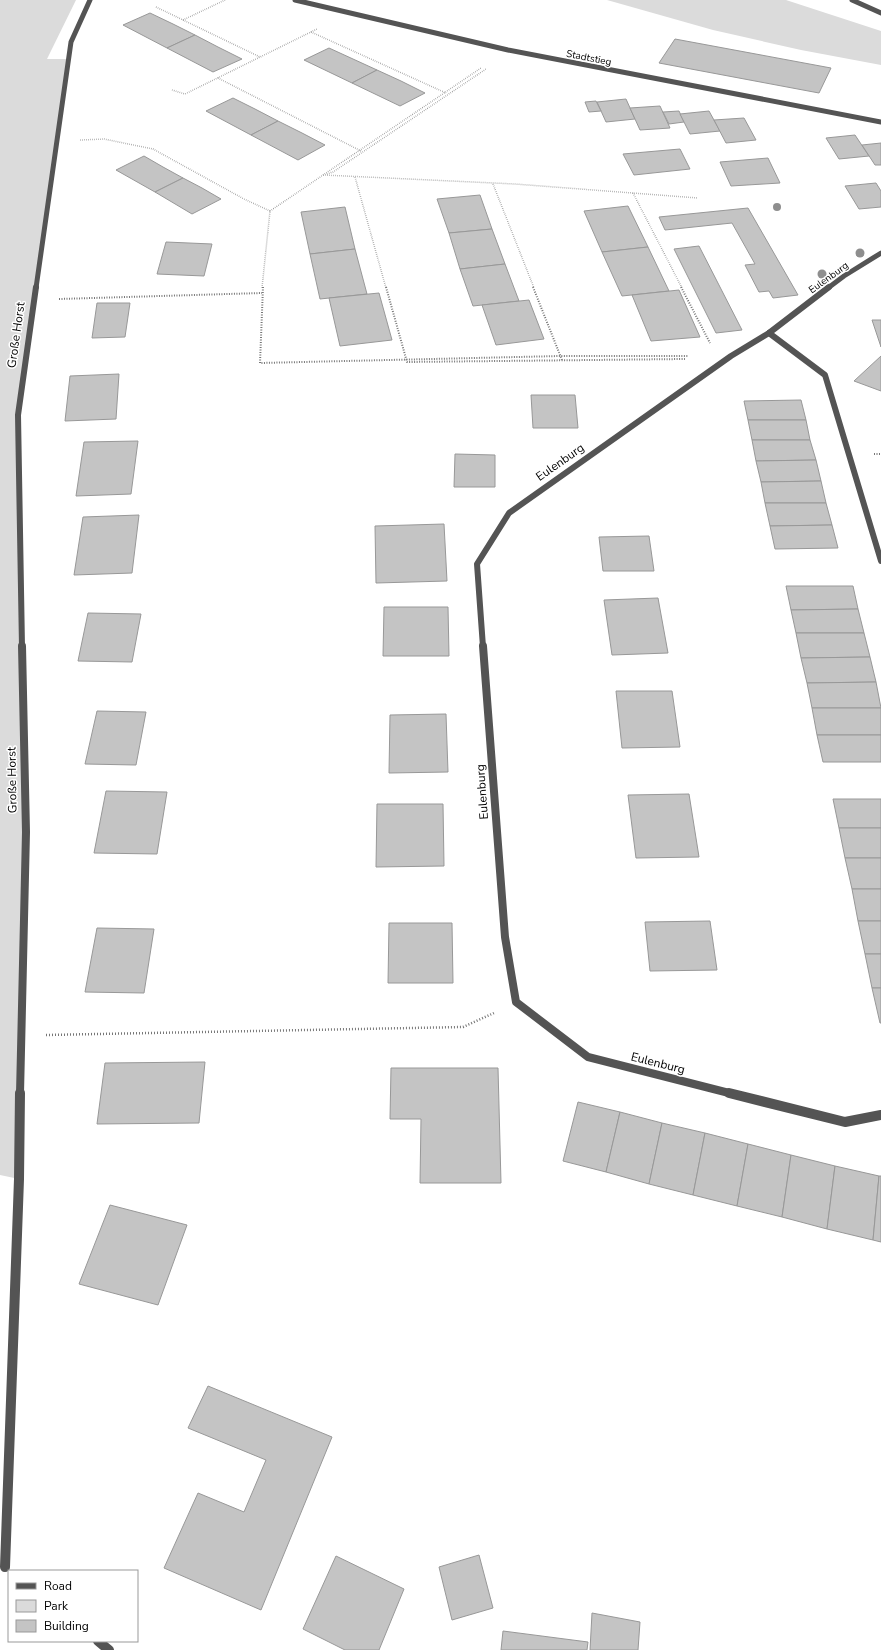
<svg xmlns="http://www.w3.org/2000/svg" width="881" height="1650" font-family="'Nunito Sans',sans-serif">
<style>
.green{fill:#dbdbdb}
.building{fill:#c4c4c4;stroke:#989898}
.lines{fill:none;stroke-linecap:round;stroke-linejoin:round}
.path-far2{stroke:#767676;stroke-width:1.5;stroke-dasharray:0.5 1.5;stroke-linecap:butt}
.path-far1{stroke:#767676;stroke-width:2;stroke-dasharray:1 1.5;stroke-linecap:butt}
.path{stroke:#767676;stroke-width:2.5;stroke-dasharray:1 2;stroke-linecap:butt}
.service{stroke:#545454;stroke-width:5}
.minor-far3{stroke:#545454;stroke-width:5}
.minor-far2{stroke:#545454;stroke-width:6}
.minor-far1{stroke:#545454;stroke-width:8}
.minor{stroke:#545454;stroke-width:10}
.tree{fill:#8e8e8e}
.labels{text-anchor:middle;stroke-width:3;stroke-linejoin:round;paint-order:stroke}
.far-street-label{font-size:10px;fill:#000;stroke:#fff}
.street-label{font-size:12px;fill:#000;stroke:#fff}
</style>
<rect width="100%" height="100%" fill="#fff"/>
<g class="green">
<path d="M0,0H76L47,59H69L18,415L26,832L19,1179L0,1175Z"/>
<path d="M607,0H786L881,31V65L801,50L713,30Z"/>
</g>
<g class="building">
<path d="M150,13L173,24L195,35L167,48L123,25Z"/>
<path d="M195,35L218,47L242,59L213,72L167,48Z"/>
<path d="M675,39L831,68L819,93L659,63Z"/>
<path d="M329,48L377,70L352,83L304,60Z"/>
<path d="M377,70L401,81L425,93L400,106L352,83Z"/>
<path d="M233,98L255,109L278,121L251,135L206,111Z"/>
<path d="M626,99L635,119L606,122L597,102Z"/>
<path d="M596,101L601,111L589,112L585,102Z"/>
<path d="M660,106L670,128L640,130L630,108Z"/>
<path d="M679,111L684,122L669,124L663,112Z"/>
<path d="M709,111L720,131L690,134L680,114Z"/>
<path d="M744,118L756,140L726,143L714,120Z"/>
<path d="M278,121L302,133L325,145L298,160L251,135Z"/>
<path d="M855,135L869,156L839,159L826,138Z"/>
<path d="M881,143V165H875L862,145Z"/>
<path d="M680,149L690,169L634,175L623,154Z"/>
<path d="M144,156L163,167L183,178L155,192L116,170Z"/>
<path d="M768,158L780,183L731,186L720,162Z"/>
<path d="M183,178L202,188L221,199L192,214L155,192Z"/>
<path d="M876,183L881,191V207L859,209L845,186Z"/>
<path d="M480,195L492,229L449,233L437,199Z"/>
<path d="M628,206L648,247L602,252L584,211Z"/>
<path d="M345,207L355,249L310,254L301,212Z"/>
<path d="M748,208L798,295L773,298L769,291L759,292L745,265L755,264L732,223L665,230L659,217Z"/>
<path d="M492,229L505,264L460,269L449,233Z"/>
<path d="M166,242L212,244L204,276L157,274Z"/>
<path d="M699,246L742,330L716,333L674,249Z"/>
<path d="M648,247L669,291L622,296L602,252Z"/>
<path d="M355,249L367,294L320,299L310,254Z"/>
<path d="M505,264L519,301L473,306L460,269Z"/>
<path d="M679,290L700,337L651,341L632,295Z"/>
<path d="M379,293L392,340L340,346L329,298Z"/>
<path d="M529,300L544,339L496,345L482,305Z"/>
<path d="M97,303H130L125,337L92,338Z"/>
<path d="M872,320H881V347Z"/>
<path d="M881,356V391L854,381Z"/>
<path d="M119,374L116,419L65,421L70,376Z"/>
<path d="M531,395H575L578,428H533Z"/>
<path d="M801,400L806,420H748L744,401Z"/>
<path d="M748,420H806L810,440H752Z"/>
<path d="M752,440H810L816,460L756,461Z"/>
<path d="M138,441L131,494L76,496L84,442Z"/>
<path d="M455,454L495,455V487H454Z"/>
<path d="M816,460L821,481L761,482L756,461Z"/>
<path d="M821,481L826,503H765L761,482Z"/>
<path d="M765,503H826L832,525L770,526Z"/>
<path d="M139,515L132,573L74,575L83,517Z"/>
<path d="M444,524L447,581L376,583L375,526Z"/>
<path d="M832,525L838,548L775,549L770,526Z"/>
<path d="M649,536L654,571H603L599,537Z"/>
<path d="M786,586H853L858,609L791,610Z"/>
<path d="M658,598L668,653L612,655L604,600Z"/>
<path d="M384,607H448L449,656H383Z"/>
<path d="M858,609L864,633H796L791,610Z"/>
<path d="M88,613L141,614L132,662L78,661Z"/>
<path d="M796,633H864L870,657L801,658Z"/>
<path d="M870,657L876,682L807,683L801,658Z"/>
<path d="M876,682L881,708H812L807,683Z"/>
<path d="M616,691H672L680,747L622,748Z"/>
<path d="M812,708H881V735H817Z"/>
<path d="M97,711L146,712L136,765L85,764Z"/>
<path d="M446,714L448,772L389,773L390,715Z"/>
<path d="M817,735H881V762H823Z"/>
<path d="M106,791L167,792L157,854L94,853Z"/>
<path d="M689,794L699,857L636,858L628,795Z"/>
<path d="M833,799H881V828H839Z"/>
<path d="M377,804H443L444,866L376,867Z"/>
<path d="M839,828H881V858H845Z"/>
<path d="M845,858H881V889H852Z"/>
<path d="M852,889H881V921H858Z"/>
<path d="M710,921L717,970L650,971L645,922Z"/>
<path d="M858,921H881V954H865Z"/>
<path d="M389,923H452L453,983H388Z"/>
<path d="M97,928L154,929L144,993L85,992Z"/>
<path d="M865,954H881V988H872Z"/>
<path d="M872,988H881V1023H880Z"/>
<path d="M205,1062L199,1123L97,1124L105,1063Z"/>
<path d="M391,1068H498L501,1183H420L421,1119H390Z"/>
<path d="M578,1102L620,1112L606,1172L563,1161Z"/>
<path d="M620,1112L662,1123L649,1184L606,1172Z"/>
<path d="M662,1123L705,1133L693,1195L649,1184Z"/>
<path d="M705,1133L748,1144L737,1206L693,1195Z"/>
<path d="M748,1144L791,1155L782,1217L737,1206Z"/>
<path d="M791,1155L835,1166L827,1229L782,1217Z"/>
<path d="M835,1166L879,1176L873,1240L827,1229Z"/>
<path d="M879,1176H881V1242L873,1240Z"/>
<path d="M110,1205L187,1225L158,1305L79,1284Z"/>
<path d="M208,1386L332,1437L261,1610L164,1568L198,1493L244,1512L266,1460L188,1428Z"/>
<path d="M479,1555L493,1608L452,1620L439,1567Z"/>
<path d="M336,1556L404,1589L379,1650H345L303,1629Z"/>
<path d="M592,1613L640,1622L638,1650H590Z"/>
<path d="M503,1631L588,1642L587,1650H501Z"/>
</g>
<g class="lines">
<g class="path-far2">
<path d="M156,7L260,57"/>
<path d="M183,20L225,0"/>
<path d="M311,32L446,93"/>
<path d="M218,78L361,151"/>
<path d="M172,90L185,94L317,29"/>
<path d="M80,140L104,139L153,149L244,199L270,211"/>
<path d="M327,174L333,172L486,69"/>
<path d="M323,175L515,184L698,198"/>
<path d="M355,177L386,288"/>
<path d="M493,184L534,288"/>
<path d="M633,193L682,288"/>
<path d="M270,211L481,68"/>
<path d="M262,288L270,211"/>
</g>
<g class="path-far1">
<path d="M263,287L260,363L560,356H688"/>
<path d="M386,287L407,362L685,359"/>
<path d="M533,287L562,360"/>
<path d="M681,287L710,343"/>
<path d="M59,299L262,293"/>
<path d="M874,454H881"/>
</g>
<path class="path" d="M46,1035L463,1027L494,1013"/>
<path class="service" d="M852,0L881,13"/>
<g class="minor-far3">
<path d="M295,0L508,50L881,122"/>
<path d="M36,288L71,42L90,0"/>
<path d="M828,288L844,276L881,253"/>
</g>
<g class="minor-far2">
<path d="M769,333L825,375L881,561"/>
<path d="M22,647L18,415L36,287"/>
<path d="M483,647L477,564L509,513L731,356L769,333L829,287"/>
</g>
<g class="minor-far1">
<path d="M483,646L505,937L516,1002L588,1057L733,1094"/>
<path d="M20,1094L26,832L22,646"/>
</g>
<g class="minor">
<path d="M729,1093L845,1122L881,1115"/>
<path d="M5,1567L19,1179L20,1093"/>
<path d="M98,1641L109,1650"/>
</g>
</g>
<g class="tree">
<circle cx="777" cy="207" r="4"/>
<circle cx="860" cy="253" r="4.5"/>
<circle cx="822" cy="274" r="4.5"/>
</g>
<g class="labels">
<g class="far-street-label">
<text transform="translate(589 57) rotate(11)" y="4">Stadtstieg</text>
<text transform="translate(828 277) rotate(-36)" y="4">Eulenburg</text>
</g>
<g class="street-label">
<text transform="translate(16 335) rotate(-82)" y="4">Große Horst</text>
<text transform="translate(560 462) rotate(-35)" y="4">Eulenburg</text>
<text transform="translate(12 780) rotate(-91)" y="4">Große Horst</text>
<text transform="translate(482 792) rotate(-94)" y="4">Eulenburg</text>
<text transform="translate(658 1063) rotate(14)" y="4">Eulenburg</text>
</g>
</g>
<rect x="8" y="1570" width="130" height="72" fill="#ffffff" stroke="#999999"/>
<rect x="16" y="1583" width="20" height="6" fill="#545454" stroke="#999999"/>
<text x="44" y="1590" font-size="12" fill="#000000">Road</text>
<rect x="16" y="1600" width="20" height="12" fill="#dbdbdb" stroke="#999999"/>
<text x="44" y="1610" font-size="12" fill="#000000">Park</text>
<rect x="16" y="1620" width="20" height="12" fill="#c4c4c4" stroke="#999999"/>
<text x="44" y="1630" font-size="12" fill="#000000">Building</text>
</svg>
